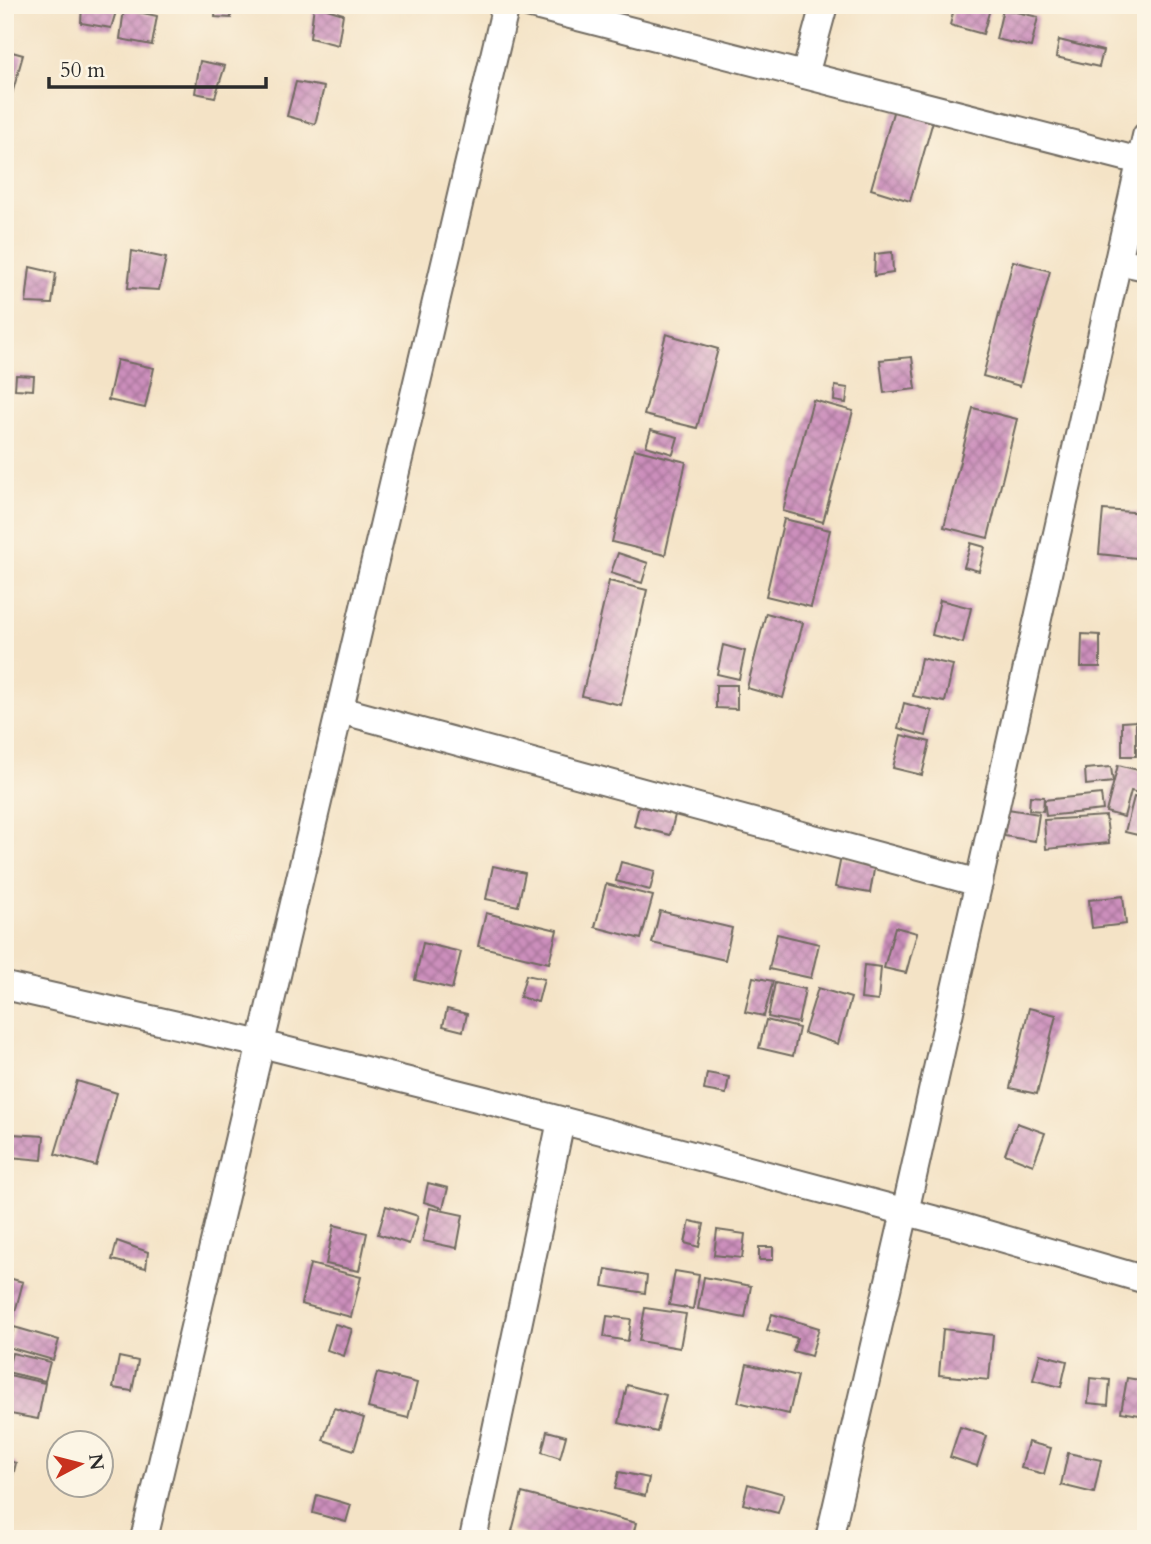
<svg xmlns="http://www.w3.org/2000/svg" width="1151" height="1544" font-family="Cardo,serif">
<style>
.building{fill:url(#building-cross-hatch)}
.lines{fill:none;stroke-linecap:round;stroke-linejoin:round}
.street-casing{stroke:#716b61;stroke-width:30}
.street{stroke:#fff;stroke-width:26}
</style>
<defs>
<pattern id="building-cross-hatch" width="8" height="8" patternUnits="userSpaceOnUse" patternTransform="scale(1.75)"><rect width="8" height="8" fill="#cc8fbc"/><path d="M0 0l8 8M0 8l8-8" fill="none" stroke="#a67599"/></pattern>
</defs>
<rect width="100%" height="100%" fill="#fcf5e5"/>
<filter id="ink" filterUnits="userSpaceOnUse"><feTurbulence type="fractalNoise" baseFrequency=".0143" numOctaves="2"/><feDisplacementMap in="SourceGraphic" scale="14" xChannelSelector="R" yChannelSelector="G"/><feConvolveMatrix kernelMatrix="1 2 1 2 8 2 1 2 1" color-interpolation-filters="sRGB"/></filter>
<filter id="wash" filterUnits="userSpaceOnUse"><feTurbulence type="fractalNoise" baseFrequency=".00686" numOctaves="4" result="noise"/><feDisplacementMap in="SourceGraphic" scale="28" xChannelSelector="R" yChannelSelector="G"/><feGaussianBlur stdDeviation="1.57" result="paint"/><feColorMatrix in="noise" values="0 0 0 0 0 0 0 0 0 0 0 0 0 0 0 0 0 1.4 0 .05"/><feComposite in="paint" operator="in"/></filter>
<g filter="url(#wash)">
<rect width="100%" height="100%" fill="#f4e3c6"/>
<g id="blocks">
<g class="building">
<path d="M82,5H118L111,28L81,23Z"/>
<path d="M216,5H230L231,18L215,17Z"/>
<path d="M314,5L343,14L338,45L310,38Z"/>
<path d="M955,5H991L983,34L950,25Z"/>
<path d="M124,9L157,16L152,45L120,39Z"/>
<path d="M1003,9L1038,17L1031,47L996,39Z"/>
<path d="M1059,40L1103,51L1099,67L1056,57Z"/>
<path d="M5,50L23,55L12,94L5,92Z"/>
<path d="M200,61L225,66L215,97L195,93Z"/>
<path d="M296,82L324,87L315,124L287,116Z"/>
<path d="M894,109L933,121L910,201L871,189Z"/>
<path d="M132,251L166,258L159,290L128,288Z"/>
<path d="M892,252L893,273L874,276L875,254Z"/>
<path d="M1013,261L1050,271L1020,386L983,376Z"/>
<path d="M30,267L56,273L52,304L26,303Z"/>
<path d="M666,334L718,349L697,428L644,415Z"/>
<path d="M912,357L916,389L884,393L880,360Z"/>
<path d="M117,360L154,368L145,408L108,400Z"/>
<path d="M16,375L34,376L33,390L15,389Z"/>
<path d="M835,386L848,388L846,403L834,401Z"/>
<path d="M813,400L853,411L823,522L783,511Z"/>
<path d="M973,408L1017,419L988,538L944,527Z"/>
<path d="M651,430L678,437L673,454L646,446Z"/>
<path d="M634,449L686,462L665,555L612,542Z"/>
<path d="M1103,510L1146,513V559L1099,554Z"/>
<path d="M784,519L830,530L811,607L766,596Z"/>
<path d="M971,543L985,547L979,571L964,567Z"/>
<path d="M618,553L648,563L642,583L611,573Z"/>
<path d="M609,581L647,590L621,705L582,696Z"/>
<path d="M940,600L971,608L963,643L932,635Z"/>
<path d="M766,613L803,623L783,698L747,688Z"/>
<path d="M1082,634L1100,635V667H1081Z"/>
<path d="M723,645L745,651L739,679L717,674Z"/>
<path d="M921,658L953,665L945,702L913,696Z"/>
<path d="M716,685H737V709L716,708Z"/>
<path d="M904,703L932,711L926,736L898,728Z"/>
<path d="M1136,721V756H1122V722Z"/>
<path d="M1146,725V760H1142L1139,726Z"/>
<path d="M901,735L930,742L922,775L893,768Z"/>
<path d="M1118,765L1146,772V795L1131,791L1124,817L1106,812Z"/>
<path d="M1111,767L1113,782L1086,785L1085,769Z"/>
<path d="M1101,794L1103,810L1046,816L1044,800Z"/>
<path d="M1030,796L1044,797L1043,811L1029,810Z"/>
<path d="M1134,797L1146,800V837L1125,832Z"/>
<path d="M639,806L675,815L670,835L634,826Z"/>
<path d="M1008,809L1039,814L1035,841L1004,836Z"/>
<path d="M1106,816L1109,843L1046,849L1044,820Z"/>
<path d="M841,857L875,864L870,893L835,887Z"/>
<path d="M621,862L655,871L650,890L616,881Z"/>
<path d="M493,866L525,873L518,906L486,899Z"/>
<path d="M606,884L653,896L641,939L595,927Z"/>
<path d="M1123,896L1126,924L1092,928L1089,900Z"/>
<path d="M660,911L732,928L725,960L652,943Z"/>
<path d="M486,913L557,930L549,963L478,946Z"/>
<path d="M895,927L917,933L906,973L884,968Z"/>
<path d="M777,934L819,944L811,978L769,969Z"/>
<path d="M423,943L461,952L452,989L415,980Z"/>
<path d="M864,965L881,967L878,1001L861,999Z"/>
<path d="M526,975L544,979L538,1002L520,997Z"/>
<path d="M753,977L773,981L764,1016L745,1012Z"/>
<path d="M775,983L805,989L798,1023L768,1017Z"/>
<path d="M818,988L851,998L838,1044L804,1033Z"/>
<path d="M1029,1008L1056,1015L1037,1094L1010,1088Z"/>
<path d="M447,1009L467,1014L463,1031L443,1026Z"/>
<path d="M766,1020L799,1028L793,1056L759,1048Z"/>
<path d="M707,1073L729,1077L726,1094L704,1090Z"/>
<path d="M77,1081L117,1093L96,1166L55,1154Z"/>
<path d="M1017,1123L1045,1133L1033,1165L1005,1154Z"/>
<path d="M12,1134L44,1136L42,1160L10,1157Z"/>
<path d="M428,1183L448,1188L443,1208L424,1202Z"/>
<path d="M386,1206L418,1216L409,1244L378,1234Z"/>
<path d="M430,1208L463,1215L457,1248L423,1241Z"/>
<path d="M690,1221L704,1224L699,1247L685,1243Z"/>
<path d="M334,1225L367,1233L359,1271L326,1264Z"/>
<path d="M717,1230L745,1234L742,1258L714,1255Z"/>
<path d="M117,1241L148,1252L146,1268L112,1260Z"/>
<rect x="759" y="1247" width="14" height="13"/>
<path d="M310,1264L361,1277L351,1317L301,1304Z"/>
<path d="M606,1269L647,1276L645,1293L603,1286Z"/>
<path d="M675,1271L699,1275L693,1309L669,1305Z"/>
<path d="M5,1277L23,1282L11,1327L5,1325Z"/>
<path d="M704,1277L751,1286L745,1318L698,1309Z"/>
<path d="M645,1308L686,1314L680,1348L639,1341Z"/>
<path d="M772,1314L819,1328L811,1356L793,1351L797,1338L767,1330Z"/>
<path d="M607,1316L631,1319L628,1341L604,1337Z"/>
<path d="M335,1324L352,1329L344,1356L327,1350Z"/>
<path d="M14,1327L59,1340L53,1360L8,1347Z"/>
<path d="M943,1329L993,1335L989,1380L939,1375Z"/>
<path d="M12,1353L50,1362L45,1381L7,1372Z"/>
<path d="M1040,1354L1067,1361L1061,1387L1033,1380Z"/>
<path d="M119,1357L138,1361L132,1391L113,1388Z"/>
<path d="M747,1364L798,1376L789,1414L738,1402Z"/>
<path d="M377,1373L417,1383L408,1418L368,1408Z"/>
<path d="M9,1375L45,1383L38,1419L5,1413V1394Z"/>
<path d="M1090,1378L1110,1380L1108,1405L1088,1403Z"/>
<path d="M1127,1378L1146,1381V1416L1121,1412Z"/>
<path d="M627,1385L666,1395L657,1432L619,1423Z"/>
<path d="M334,1408L364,1418L354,1450L323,1440Z"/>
<path d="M960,1427L987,1436L977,1466L950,1457Z"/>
<path d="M547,1431L566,1436L560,1458L542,1452Z"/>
<path d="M1028,1442L1051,1448L1044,1474L1021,1468Z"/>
<path d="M1068,1453L1101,1460L1094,1493L1061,1485Z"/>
<path d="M5,1460L16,1463L6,1504H5Z"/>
<path d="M619,1472L649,1478L645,1496L615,1489Z"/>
<path d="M748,1484L784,1494L778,1513L743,1504Z"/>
<path d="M522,1493L636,1523L632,1539H541L512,1531Z"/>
<path d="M317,1495L351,1505L346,1522L313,1513Z"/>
</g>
</g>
</g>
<g filter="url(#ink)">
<use href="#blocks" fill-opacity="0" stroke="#716b61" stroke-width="2"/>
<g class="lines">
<g class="street-casing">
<g id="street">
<path d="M531,5L1140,161"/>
<path d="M805,75L824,5"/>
<path d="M1118,261L1146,267"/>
<path d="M340,710L979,883"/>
<path d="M5,986L261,1044L485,1100L963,1227L1146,1280"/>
<path d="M144,1539L506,5"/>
<path d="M473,1539L561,1121"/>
<path d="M829,1539L905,1212L1146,136"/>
</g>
</g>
<use href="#street" class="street"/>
</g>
</g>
<rect width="1151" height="1544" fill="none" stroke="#fcf5e5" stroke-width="28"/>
<g transform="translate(80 1464) rotate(83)"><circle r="33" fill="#fcf5e5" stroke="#a8a49b" stroke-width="2"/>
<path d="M0-5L12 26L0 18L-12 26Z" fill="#c8321e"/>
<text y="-10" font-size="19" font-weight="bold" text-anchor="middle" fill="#2b2b2b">N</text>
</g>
<path d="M49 77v10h217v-10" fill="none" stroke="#2b2b2b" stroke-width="3.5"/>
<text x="60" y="77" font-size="21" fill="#2b2b2b" stroke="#fcf5e5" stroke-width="5" paint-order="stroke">50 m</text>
</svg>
